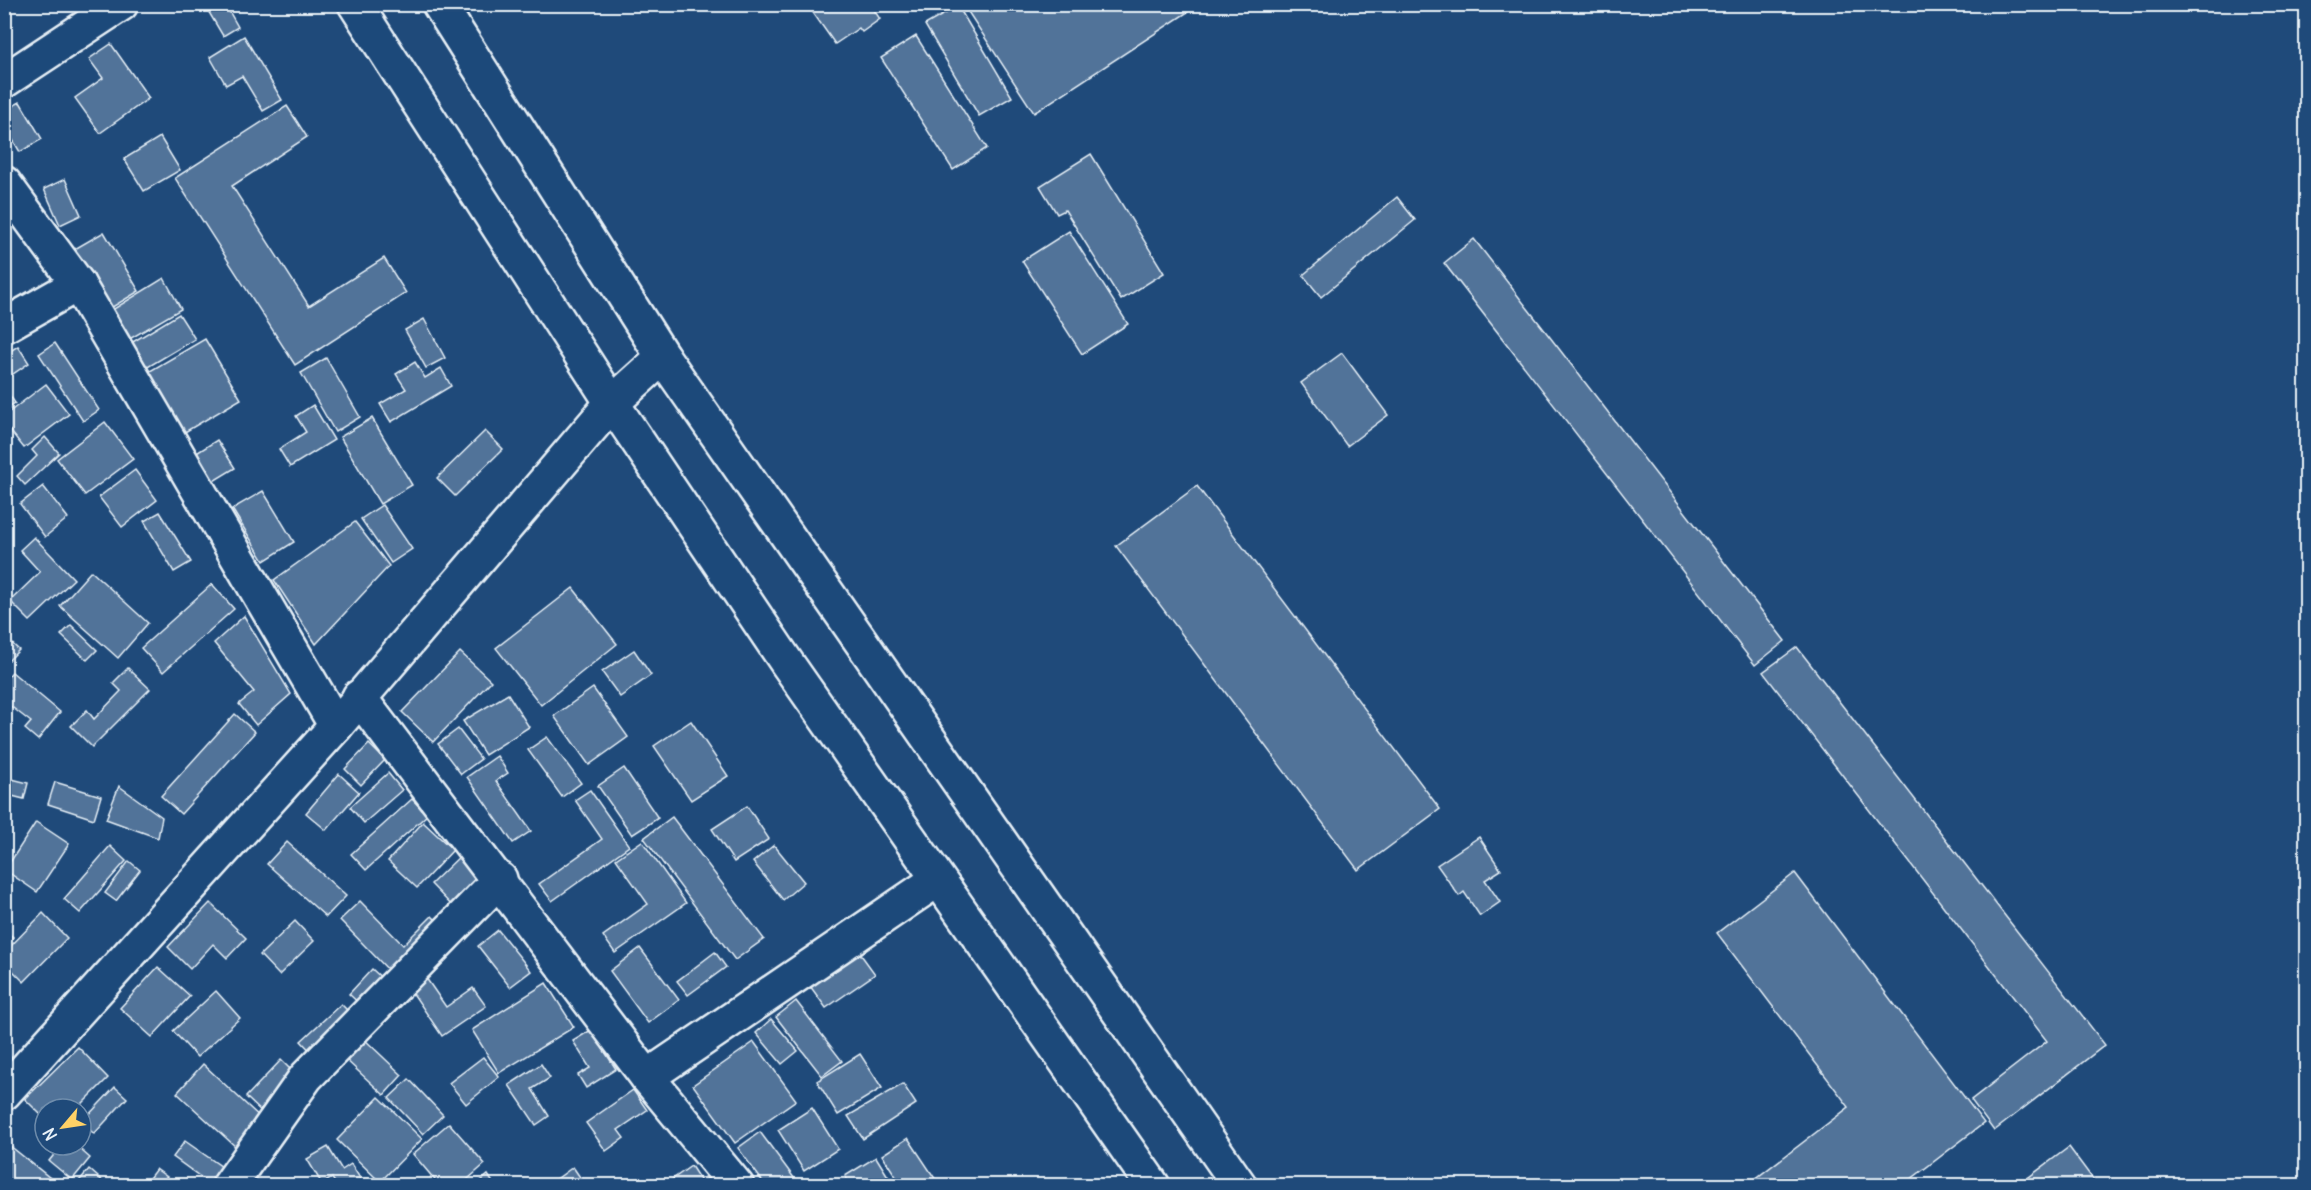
<svg xmlns="http://www.w3.org/2000/svg" width="2311" height="1190" font-family="Delius,sans-serif">
<style>
.building{fill:#517399;stroke:#e8f1f8;stroke-width:1.5}
.lines{fill:none;stroke-linecap:round;stroke-linejoin:round}
.minor-casing{stroke:#e8f1f8;stroke-width:38}
.minor{stroke:#1f4a7a;stroke-width:33}
</style>
<rect width="100%" height="100%" fill="#1f4a7a"/>
<filter id="ink" filterUnits="userSpaceOnUse"><feTurbulence type="fractalNoise" baseFrequency=".0167" numOctaves="2"/><feDisplacementMap in="SourceGraphic" scale="12" xChannelSelector="R" yChannelSelector="G"/><feConvolveMatrix kernelMatrix="1 2 1 2 8 2 1 2 1" color-interpolation-filters="sRGB"/></filter>
<g filter="url(#ink)">
<g class="building">
<path d="M204,4H225L238,27L223,36Z"/>
<path d="M807,4H870L880,19L862,32L859,28L835,44Z"/>
<path d="M963,4H1200L1034,113Z"/>
<path d="M958,6L1012,97L979,116L925,25Z"/>
<path d="M244,36L282,100L263,111L242,76L226,85L210,57Z"/>
<path d="M916,36L987,148L953,170L881,58Z"/>
<path d="M111,44L149,98L100,133L75,98L103,78L89,59Z"/>
<path d="M20,102L42,139L20,152L4,125V111Z"/>
<path d="M287,106L307,137L232,186L309,306L384,258L406,293L295,365L175,178Z"/>
<path d="M160,137L180,170L144,191L124,159Z"/>
<path d="M1091,154L1164,273L1121,300L1065,210L1057,214L1040,186Z"/>
<path d="M65,179L81,215L60,225L44,189Z"/>
<path d="M1397,197L1415,220L1321,297L1303,275Z"/>
<path d="M1069,231L1128,324L1082,354L1022,261Z"/>
<path d="M104,232L139,291L109,309L73,250Z"/>
<path d="M1474,239L1785,641L1755,665L1444,263Z"/>
<path d="M164,278L181,309L121,344L104,315Z"/>
<path d="M179,314L195,339L141,371L126,346Z"/>
<path d="M424,319L445,358L426,368L405,330Z"/>
<path d="M205,339L241,399L173,439L138,378Z"/>
<path d="M55,343L99,410L83,421L39,354Z"/>
<path d="M18,346L29,363L4,380V355Z"/>
<path d="M1342,353L1388,415L1347,446L1301,383Z"/>
<path d="M326,358L360,417L335,432L301,373Z"/>
<path d="M415,362L425,378L441,368L451,386L391,422L380,404L406,389L396,374Z"/>
<path d="M46,384L69,414L24,448L4,423V416Z"/>
<path d="M4,387L15,403L4,410Z"/>
<path d="M313,405L334,440L290,467L279,449L306,432L296,416Z"/>
<path d="M372,418L412,485L380,504L340,437Z"/>
<path d="M105,422L133,459L85,495L57,459Z"/>
<path d="M485,431L503,449L455,496L437,478Z"/>
<path d="M45,437L59,453L25,485L17,476L37,456L32,450Z"/>
<path d="M217,440L235,468L212,482L195,454Z"/>
<path d="M4,458L12,468L4,475Z"/>
<path d="M135,470L157,500L122,527L99,497Z"/>
<path d="M43,486L68,518L45,537L20,504Z"/>
<path d="M1197,486L1440,809L1358,870L1116,546Z"/>
<path d="M263,491L294,542L264,561L232,509Z"/>
<path d="M382,505L412,549L391,563L361,519Z"/>
<path d="M160,512L191,562L174,572L144,521Z"/>
<path d="M355,522L389,566L316,644L274,580Z"/>
<path d="M34,537L74,579L30,621L10,601L40,572L20,550Z"/>
<path d="M91,571L148,623L118,658L60,606Z"/>
<path d="M212,584L234,609L163,672L141,648Z"/>
<path d="M573,588L617,644L541,705L496,648Z"/>
<path d="M244,616L291,694L256,725L239,704L254,692L214,643Z"/>
<path d="M71,625L97,650L87,660L61,635Z"/>
<path d="M4,636L19,650L4,665Z"/>
<path d="M1797,647L2105,1045L1994,1131L1971,1100L2047,1041L1763,672Z"/>
<path d="M634,650L651,675L620,697L602,672Z"/>
<path d="M460,652L491,681L433,742L402,712Z"/>
<path d="M128,668L150,689L92,747L71,726L87,710L94,719L121,691L113,683Z"/>
<path d="M12,672L60,712L38,740L25,729L31,722L4,701V681Z"/>
<path d="M593,688L628,737L589,765L554,716Z"/>
<path d="M508,694L529,727L485,755L463,721Z"/>
<path d="M235,714L255,732L181,814L161,796Z"/>
<path d="M691,721L728,776L691,800L654,746Z"/>
<path d="M458,729L481,759L461,774L438,744Z"/>
<path d="M547,737L581,783L562,797L528,750Z"/>
<path d="M369,744L385,760L361,785L345,769Z"/>
<path d="M497,756L508,773L496,781L531,831L513,843L467,777Z"/>
<path d="M624,768L658,818L632,835L598,786Z"/>
<path d="M388,773L402,790L364,823L350,807Z"/>
<path d="M339,774L359,792L326,830L306,813Z"/>
<path d="M4,777L28,783L24,799L4,794Z"/>
<path d="M55,782L101,796L94,819L48,804Z"/>
<path d="M119,786L162,817L158,838L106,819Z"/>
<path d="M590,790L629,846L552,901L539,884L602,839L575,800Z"/>
<path d="M412,799L427,815L366,870L351,854Z"/>
<path d="M747,806L769,839L734,862L712,829Z"/>
<path d="M672,817L764,939L735,960L644,838Z"/>
<path d="M36,822L69,844L37,892L5,870Z"/>
<path d="M423,822L453,850L417,888L388,861Z"/>
<path d="M1479,837L1501,870L1485,880L1500,902L1480,916L1464,892L1459,896L1437,865Z"/>
<path d="M642,841L686,903L615,953L603,936L648,904L616,859Z"/>
<path d="M287,842L346,896L326,917L267,864Z"/>
<path d="M774,845L804,882L783,900L753,862Z"/>
<path d="M110,846L126,861L80,913L64,899Z"/>
<path d="M461,855L487,883L457,911L431,884Z"/>
<path d="M129,861L140,870L116,901L105,893Z"/>
<path d="M1795,873L1984,1123L1902,1186H1746L1849,1107L1717,933Z"/>
<path d="M360,901L403,945L432,916L443,927L394,976L340,920Z"/>
<path d="M210,903L246,938L227,958L213,944L190,969L168,947Z"/>
<path d="M43,913L67,938L24,982L4,962V953Z"/>
<path d="M295,921L314,941L279,975L260,955Z"/>
<path d="M4,929L13,937L4,946Z"/>
<path d="M498,930L531,971L510,987L478,946Z"/>
<path d="M640,948L679,1000L648,1023L610,971Z"/>
<path d="M715,952L726,967L688,995L677,981Z"/>
<path d="M859,952L875,974L826,1008L810,986Z"/>
<path d="M158,967L190,996L152,1037L120,1008Z"/>
<path d="M372,969L388,984L365,1009L349,994Z"/>
<path d="M426,978L446,1007L473,988L486,1006L442,1036L410,989Z"/>
<path d="M546,983L574,1027L499,1073L472,1030Z"/>
<path d="M216,991L240,1018L197,1057L173,1031Z"/>
<path d="M796,1001L842,1061L822,1076L776,1017Z"/>
<path d="M341,1004L356,1019L315,1056L301,1041Z"/>
<path d="M771,1019L798,1051L782,1064L756,1033Z"/>
<path d="M591,1030L616,1069L586,1088L578,1075L590,1068L573,1041Z"/>
<path d="M363,1038L402,1075L384,1095L344,1058Z"/>
<path d="M754,1042L796,1100L735,1143L693,1085Z"/>
<path d="M78,1047L108,1078L77,1109H45V1119L25,1099Z"/>
<path d="M860,1054L882,1088L838,1115L817,1081Z"/>
<path d="M483,1057L499,1077L466,1104L449,1083Z"/>
<path d="M281,1060L300,1079L265,1115L246,1097Z"/>
<path d="M203,1064L263,1120L237,1148L177,1093Z"/>
<path d="M541,1064L550,1078L532,1089L549,1116L536,1125L509,1085Z"/>
<path d="M409,1079L443,1115L423,1134L389,1098Z"/>
<path d="M903,1084L916,1104L863,1139L848,1116Z"/>
<path d="M115,1087L127,1098L94,1134L82,1122Z"/>
<path d="M633,1090L647,1110L618,1130L624,1138L606,1151L586,1123Z"/>
<path d="M379,1097L422,1139L380,1182L337,1140Z"/>
<path d="M812,1108L838,1149L804,1171L778,1130Z"/>
<path d="M449,1123L485,1164L460,1186H440L413,1154Z"/>
<path d="M760,1132L800,1186H766L738,1148Z"/>
<path d="M908,1138L938,1183L934,1186H902L882,1155Z"/>
<path d="M4,1141L50,1178L44,1186H4Z"/>
<path d="M185,1141L225,1169L213,1186L173,1157Z"/>
<path d="M62,1145H75L90,1158L72,1180L49,1161Z"/>
<path d="M328,1147L342,1170L351,1164L365,1186H337L332,1178L322,1184L307,1159Z"/>
<path d="M2069,1147L2098,1186H2017Z"/>
<path d="M876,1157L894,1186H851L845,1176Z"/>
<path d="M691,1166L704,1186H673L670,1181Z"/>
<path d="M573,1167L586,1186H547Z"/>
<path d="M89,1169L108,1186H75Z"/>
<path d="M156,1169L167,1177L161,1186H143Z"/>
<path d="M488,1175L495,1186H475Z"/>
</g>
<g class="lines">
<g class="minor-casing">
<g id="minor">
<path d="M355,4L612,403L787,663L1153,1186"/>
<path d="M439,4L663,357L1240,1186"/>
<path d="M4,81L121,4"/>
<path d="M4,183L78,284L336,726"/>
<path d="M4,326L78,284"/>
<path d="M359,697L647,1077L737,1186"/>
<path d="M647,1077L937,880"/>
<path d="M4,1093L336,726L612,403L663,357"/>
<path d="M229,1186L306,1077L500,879"/>
</g>
</g>
<use href="#minor" class="minor"/>
</g>
</g>
<rect width="2311" height="1190" fill="none" stroke="#1f4a7a" stroke-width="24"/>
<rect x="12" y="12" width="2287" height="1166" fill="none" stroke="#e8f1f8" stroke-width="2" filter="url(#ink)"/>
<g transform="translate(63 1127) rotate(241)"><circle r="28" fill="#1f4a7a" stroke="#6f8dac" stroke-width="1.5"/>
<path d="M0-4.5L10 22L0 15L-10 22Z" fill="#ffd166"/>
<text y="-9" font-size="16" font-weight="bold" text-anchor="middle" fill="#e8f1f8">N</text>
</g>
</svg>
